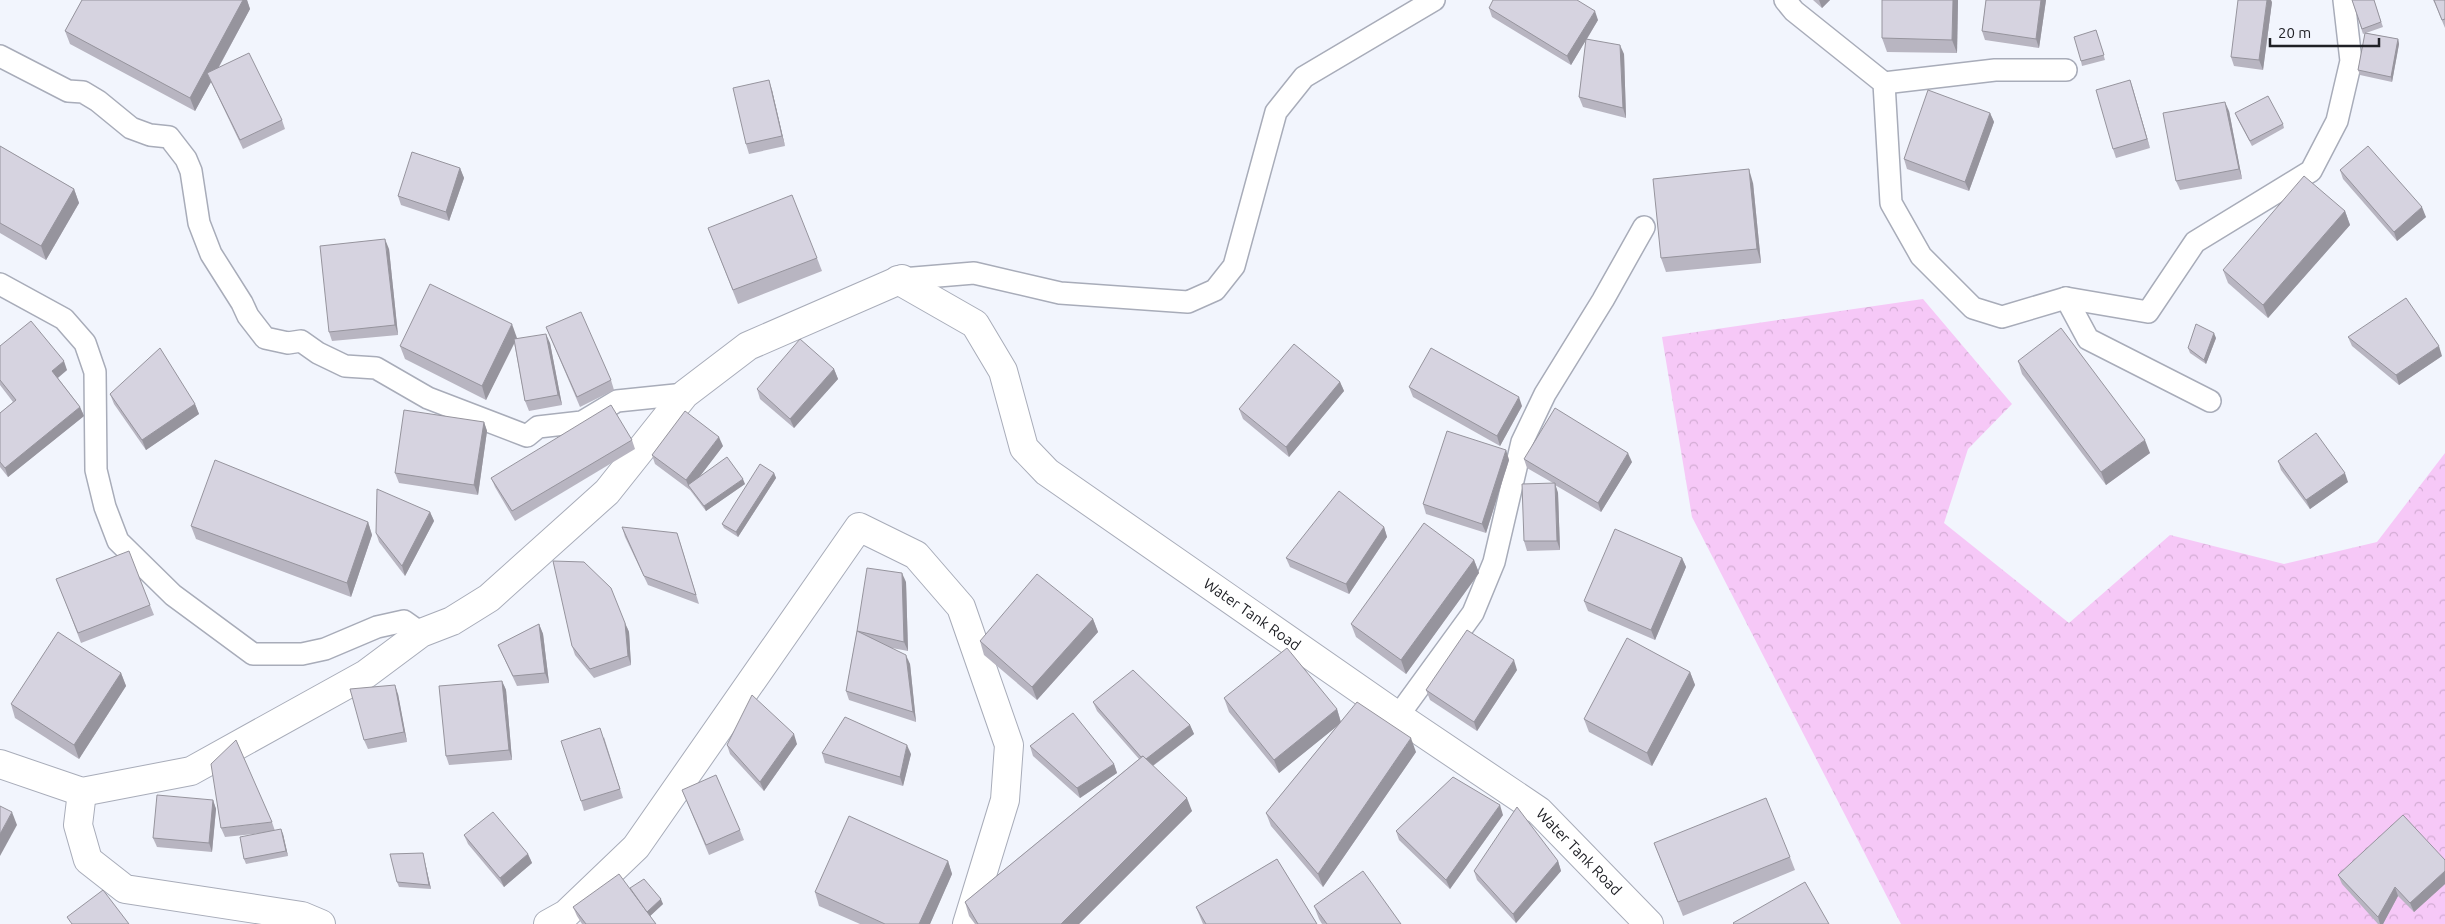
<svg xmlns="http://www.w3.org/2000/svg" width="2445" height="924" font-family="Ubuntu,sans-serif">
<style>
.forest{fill:url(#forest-crowns)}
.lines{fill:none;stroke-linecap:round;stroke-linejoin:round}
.lane-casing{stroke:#a8acb9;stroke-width:24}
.street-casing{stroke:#a8acb9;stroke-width:30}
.lane{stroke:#fff;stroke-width:21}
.street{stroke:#fff;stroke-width:28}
.wall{fill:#b8b5c1}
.shaded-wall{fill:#96949d}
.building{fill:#d6d3e0;stroke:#96949d}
.labels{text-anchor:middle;stroke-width:5;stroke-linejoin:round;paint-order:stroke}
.street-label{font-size:15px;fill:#202126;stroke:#f2f5fd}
</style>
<defs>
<pattern id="forest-crowns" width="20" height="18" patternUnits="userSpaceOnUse" patternTransform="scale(1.25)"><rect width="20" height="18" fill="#f6c8f7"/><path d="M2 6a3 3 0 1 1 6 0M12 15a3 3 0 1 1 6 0" fill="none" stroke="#d3acd4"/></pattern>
</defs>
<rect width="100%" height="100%" fill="#f2f5fd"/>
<path class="forest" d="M1923,299L2012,404L1968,449L1944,523L2069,623L2170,535L2284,564L2377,542L2445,453V924H1901L1692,517L1662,337Z"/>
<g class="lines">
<g class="lane-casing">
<g id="lane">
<path d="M1785,0L1794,11L1884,83L1891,203L1921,256L1973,308L2002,317L2066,298L2148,312L2195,242L2311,171L2337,121L2351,61L2344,0"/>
<path d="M0,56L68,91L83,92L98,101L131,128L150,135L169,137L186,159L191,171L199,223L211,254L242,303L248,316L265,338L288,343L301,341L318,353L345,366L376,368L428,398L527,436L538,427L582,422L617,401L685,394"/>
<path d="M1884,83L1995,70H2066"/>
<path d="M902,279L974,273L1060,293L1188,302L1215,290L1234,266L1276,112L1304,77L1434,0"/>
<path d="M0,284L64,319L85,343L95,372L96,470L105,507L118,541L173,595L253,654H302L325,649L377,627L404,621L421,633"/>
<path d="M2066,298L2088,339L2210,401"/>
<path d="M1398,716L1473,613L1494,562L1522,442L1545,394L1603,300L1644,227"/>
</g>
</g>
<g class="street-casing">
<g id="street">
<path id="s1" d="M898,280L975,324L1003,371L1024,448L1047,472L1398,716L1539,811L1649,924"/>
<path d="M0,764L82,792L191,771L366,674L421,633L452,621L489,598L607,492L685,394L748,346L902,279"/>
<path d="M82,792L78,825L88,860L125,889L302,916L321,924"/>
<path d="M548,924L566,914L636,847L859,527L916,555L961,607L1009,745L1005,800L967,924"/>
</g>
</g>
<use href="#lane" class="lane"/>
<use href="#street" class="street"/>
</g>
<g class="wall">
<path d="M82,0H247L250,9L219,67L282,120L285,129L243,149L211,82L195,111L70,44L65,31Z"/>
<path d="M1813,0H1830L1822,8Z"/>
<path d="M1882,0H1958L1957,53L1887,52L1882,38Z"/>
<path d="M1986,0H2046L2039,48L1985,40L1982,31Z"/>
<path d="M2352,0H2374L2383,27L2366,33L2398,39L2399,44L2392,82L2360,75L2358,70L2365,33L2363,34Z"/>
<path d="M2433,0H2445V28L2435,4Z"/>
<path d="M2272,2L2263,70L2234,66L2231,57Z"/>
<path d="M1489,8L1598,20L1587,39L1624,54L1626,118L1583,107L1579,97L1586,40L1571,65L1492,17Z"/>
<path d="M2096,30L2105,60L2082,66L2081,61Z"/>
<path d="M2130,80L2150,148L2116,158L2113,149Z"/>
<path d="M772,90L785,146L749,154L746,144Z"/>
<path d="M2229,111L2242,179L2180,190L2176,181Z"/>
<path d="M1990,113L1994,122L1969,191L1907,169L1904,159Z"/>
<path d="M2235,113L2283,124L2284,128L2252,146L2237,118Z"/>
<path d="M0,146L74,189L79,203L46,260L0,233Z"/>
<path d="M460,168L464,178L449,221L401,205L398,196Z"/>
<path d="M2340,170L2426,217L2397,241L2343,179Z"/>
<path d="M1753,183L1761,263L1666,272L1661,258Z"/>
<path d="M2345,211L2350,225L2268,318L2228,283L2223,270Z"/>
<path d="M708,228L817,258L822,271L738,304Z"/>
<path d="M389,249L398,335L332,341L329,332Z"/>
<path d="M546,327L611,380L614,390L580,407Z"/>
<path d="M2348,337L2442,356L2399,385L2352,346Z"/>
<path d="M517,338L516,339L550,343L562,405L529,411L525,401L514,342L486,400L405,359L400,346Z"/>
<path d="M2216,338L2206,364L2190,353L2188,348Z"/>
<path d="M0,346L67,370L58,378L80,407L84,416L8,477L0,467V413L13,402L0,385Z"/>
<path d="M2018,361L2150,453L2106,485L2022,374Z"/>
<path d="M834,369L838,379L794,428L760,399L757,389Z"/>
<path d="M1340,382L1344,391L1289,457L1243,419L1239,409Z"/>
<path d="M1409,387L1522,406L1500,446L1413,397Z"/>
<path d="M110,394L195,404L199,414L146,450L114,404Z"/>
<path d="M484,422L487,431L478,495L399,483L395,473Z"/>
<path d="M632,440L635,449L515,521L495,487L491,478Z"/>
<path d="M723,446L700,476L745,484L706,511L690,490L655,464L652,455Z"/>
<path d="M1506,450L1509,460L1486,533L1426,514L1423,504Z"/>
<path d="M1524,459L1632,462L1601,512L1555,485L1558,493L1560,550L1527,551L1524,541L1553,483L1527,468Z"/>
<path d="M2278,461L2348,482L2310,509L2281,470Z"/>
<path d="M774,473L776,478L738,537L724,528L722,524Z"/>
<path d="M430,512L434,521L405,576L379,542L376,533Z"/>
<path d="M368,522L372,535L351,597L196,539L191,526Z"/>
<path d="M622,527L680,542L699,604L648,585L625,537Z"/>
<path d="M1384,527L1387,537L1349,594L1290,567L1286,558Z"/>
<path d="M1682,558L1686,567L1655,640L1588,611L1584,601Z"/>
<path d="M1474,560L1479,573L1406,674L1356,637L1351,624Z"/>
<path d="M906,582L908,651L892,648L910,664L916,722L849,700L846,691L857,631Z"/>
<path d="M60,588L150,605L154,615L81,643Z"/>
<path d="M1093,619L1098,632L1037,700L984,655L980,641Z"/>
<path d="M625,623L629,632L631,665L594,678L575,655L572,646Z"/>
<path d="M539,624L543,634L549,683L517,686L502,654L498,645Z"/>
<path d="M1517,670L1477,731L1430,700L1426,690Z"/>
<path d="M1690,672L1695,685L1652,766L1589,732L1584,719Z"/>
<path d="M121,673L126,686L79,759L15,718L11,704Z"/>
<path d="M502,681L506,690L512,760L449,765L446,756Z"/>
<path d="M398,694L407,742L368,749L364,740Z"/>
<path d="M1224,698L1337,709L1341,722L1416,752L1323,887L1271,826L1266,813L1338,725L1279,773L1229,712Z"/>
<path d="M1093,702L1190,725L1194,734L1153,766L1192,811L1079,924H975L969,916L965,902L1139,759L1097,711Z"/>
<path d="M604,737L623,798L584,811L581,801Z"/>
<path d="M797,744L764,791L730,754L727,745Z"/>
<path d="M1030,746L1114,764L1117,773L1080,798L1033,756Z"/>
<path d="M822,753L911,754L903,786L825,763Z"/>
<path d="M682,790L740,830L744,840L709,855Z"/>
<path d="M213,800L216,809L212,852L157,847L153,838Z"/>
<path d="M1503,815L1450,889L1399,840L1396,831Z"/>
<path d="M272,822L275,831L283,834L288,856L246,864L244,859L262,833L225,837L221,828Z"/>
<path d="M464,835L528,854L532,863L504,887L468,844Z"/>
<path d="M1654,843L1790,857L1795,870L1683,916Z"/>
<path d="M423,853L424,858L431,889L399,887L397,882Z"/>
<path d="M1277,859L1317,924H1203L1196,907Z"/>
<path d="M2445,860V884L2414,912L2398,896L2383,924H2378L2342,884L2338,875Z"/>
<path d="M948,861L952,874L930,924H860L819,906L815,892Z"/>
<path d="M1558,861L1561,871L1516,923L1477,880L1474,871Z"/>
<path d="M630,888L663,904L650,916L656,924H582L577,916L573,907Z"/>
<path d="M1314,906L1401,924H1322L1319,919Z"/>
</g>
<g class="shaded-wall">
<path d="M243,0H247L250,9L211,81L207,73L211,82L195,111L190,98Z"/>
<path d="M1819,0H1830L1822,8Z"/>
<path d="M1953,0H1958L1957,53L1952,40Z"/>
<path d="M2041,0H2046L2039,48L2036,39Z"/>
<path d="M2267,0H2271L2272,2L2263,70L2259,60Z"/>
<path d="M1595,11L1598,20L1571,65L1567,56Z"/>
<path d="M2398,39L2399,44L2392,82L2391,77Z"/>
<path d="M1620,45L1624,54L1626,118L1623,108Z"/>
<path d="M769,80L772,90L785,146L782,136Z"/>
<path d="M2130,80L2133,89L2150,148L2147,139Z"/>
<path d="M2225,102L2229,111L2242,179L2239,169Z"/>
<path d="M1990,113L1994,122L1969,191L1965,182Z"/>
<path d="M460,168L464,178L449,221L446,212Z"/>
<path d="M1749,169L1753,183L1761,263L1757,249Z"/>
<path d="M74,189L79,203L46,260L41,246Z"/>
<path d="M2422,207L2426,217L2397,241L2394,232Z"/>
<path d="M2345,211L2350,225L2268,318L2263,305Z"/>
<path d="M385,239L389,249L398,335L395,325Z"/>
<path d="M512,324L517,338L486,400L482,386Z"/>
<path d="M2214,333L2216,338L2206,364L2204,360Z"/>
<path d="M546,334L550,343L562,405L558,395Z"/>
<path d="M2439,346L2442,356L2399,385L2396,375Z"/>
<path d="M64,361L67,370L55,380L52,371Z"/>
<path d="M834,369L838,379L794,428L790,419Z"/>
<path d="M1340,382L1344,391L1289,457L1286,447Z"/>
<path d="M1519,397L1522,406L1500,446L1497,436Z"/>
<path d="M195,404L199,414L146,450L142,440Z"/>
<path d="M80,407L84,416L8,477L5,468Z"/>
<path d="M484,422L487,431L478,495L474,485Z"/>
<path d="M719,437L723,446L691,488L688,485L686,480Z"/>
<path d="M2145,440L2150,453L2106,485L2101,472Z"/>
<path d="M1506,450L1509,460L1486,533L1482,524Z"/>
<path d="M1628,453L1632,462L1601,512L1598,503Z"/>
<path d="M774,473L776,478L738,537L736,532Z"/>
<path d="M2345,473L2348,482L2310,509L2306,500Z"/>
<path d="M743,479L745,484L706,511L704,506Z"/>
<path d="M1555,483L1558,493L1560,550L1557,541Z"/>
<path d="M430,512L434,521L405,576L402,566Z"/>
<path d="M368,522L372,535L351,597L347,583Z"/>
<path d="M1384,527L1387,537L1349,594L1346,584Z"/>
<path d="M1682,558L1686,567L1655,640L1651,630Z"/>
<path d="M1474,560L1479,573L1406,674L1401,660Z"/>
<path d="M902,573L906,582L908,651L904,642Z"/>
<path d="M1093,619L1098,632L1037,700L1032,687Z"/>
<path d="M625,623L629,632L631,665L628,656Z"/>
<path d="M539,624L543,634L549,683L545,673Z"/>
<path d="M906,655L910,664L916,722L913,712Z"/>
<path d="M1514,660L1517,670L1477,731L1474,722Z"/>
<path d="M1690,672L1695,685L1652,766L1647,753Z"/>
<path d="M121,673L126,686L79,759L74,745Z"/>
<path d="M502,681L506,690L512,760L509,750Z"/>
<path d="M395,685L398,694L407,742L404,732Z"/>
<path d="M1337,709L1341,723L1279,773L1274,760Z"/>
<path d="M1190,725L1194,734L1147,770L1144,760Z"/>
<path d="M794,734L797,744L764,791L760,782Z"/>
<path d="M1411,738L1416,752L1323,887L1318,874Z"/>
<path d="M907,745L911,754L903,786L900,777Z"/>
<path d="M1114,764L1117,773L1080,798L1077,788Z"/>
<path d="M1187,798L1192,811L1079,924H1061Z"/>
<path d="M213,800L216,809L212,852L209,843Z"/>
<path d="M1500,805L1503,815L1450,889L1446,880Z"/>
<path d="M12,812L17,825L0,856V834Z"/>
<path d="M281,829L283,834L288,856L286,851Z"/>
<path d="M423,853L424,858L431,889L429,885Z"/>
<path d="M528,854L532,863L504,887L500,878Z"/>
<path d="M948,861L952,874L930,924H919Z"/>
<path d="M1558,861L1561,871L1516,923L1513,914Z"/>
<path d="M2445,871V884L2414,912L2410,903Z"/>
<path d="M2395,887L2398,896L2383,924H2380L2378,917Z"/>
<path d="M661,899L663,904L648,918L646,913Z"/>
</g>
<g class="building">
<path d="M82,0H243L190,98L65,31Z"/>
<path d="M1493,0H1577L1595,11L1567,56L1489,8Z"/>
<path d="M1882,0H1953L1952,40L1882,38Z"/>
<path d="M1986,0H2041L2036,39L1982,31Z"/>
<path d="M2238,0H2267L2259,60L2231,57Z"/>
<path d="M2352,0H2374L2381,22L2362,29Z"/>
<path d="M2434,0H2445V19L2442,20Z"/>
<path d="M2096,30L2104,55L2081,61L2074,37Z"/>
<path d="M2365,33L2398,39L2391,77L2358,70Z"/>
<path d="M1586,39L1620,45L1623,108L1579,97Z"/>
<path d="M249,53L282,120L240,140L207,73Z"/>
<path d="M769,80L782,136L746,144L733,88Z"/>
<path d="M2130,80L2147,139L2113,149L2096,90Z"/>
<path d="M1928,90L1990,113L1965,182L1904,159Z"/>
<path d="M2268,96L2283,124L2250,141L2235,113Z"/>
<path d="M2225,102L2239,169L2176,181L2163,113Z"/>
<path d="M0,146L74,189L41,246L0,223Z"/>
<path d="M2368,146L2422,207L2394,232L2340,170Z"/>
<path d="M412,152L460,168L446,212L398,196Z"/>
<path d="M1749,169L1757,249L1661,258L1653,179Z"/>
<path d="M2304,176L2345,211L2263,305L2223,270Z"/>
<path d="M792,195L817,258L733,290L708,228Z"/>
<path d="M385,239L395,325L329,332L320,246Z"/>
<path d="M430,284L512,324L482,386L400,346Z"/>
<path d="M2406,298L2439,346L2396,375L2348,337Z"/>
<path d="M581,312L611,380L577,397L546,327Z"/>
<path d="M31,321L64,361L52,371L80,407L5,468L0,462V413L16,400L0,380V346Z"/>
<path d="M2196,324L2214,333L2204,360L2188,348Z"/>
<path d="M2061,328L2145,440L2101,472L2018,361Z"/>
<path d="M546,334L558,395L525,401L514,339Z"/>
<path d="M800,339L834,369L790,419L757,389Z"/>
<path d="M1294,344L1340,382L1286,447L1239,409Z"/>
<path d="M160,348L195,404L142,440L110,394Z"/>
<path d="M1431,348L1519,397L1497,436L1409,387Z"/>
<path d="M611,405L632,440L512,511L491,478Z"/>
<path d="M1555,408L1628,453L1598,503L1524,459Z"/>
<path d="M404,410L484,422L474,485L395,473Z"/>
<path d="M685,411L719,437L686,480L652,455Z"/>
<path d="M1447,431L1506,450L1482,524L1423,504Z"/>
<path d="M2316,433L2345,473L2306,500L2278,461Z"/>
<path d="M727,457L743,479L704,506L688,485Z"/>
<path d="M215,460L368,522L347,583L191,526Z"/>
<path d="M760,464L774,473L736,532L722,524Z"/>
<path d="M1555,483L1557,541H1524L1522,484Z"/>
<path d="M377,489L430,512L402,566L376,533Z"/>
<path d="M1339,491L1384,527L1346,584L1286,558Z"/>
<path d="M1424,523L1474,560L1401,660L1351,624Z"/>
<path d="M622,527L677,533L696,595L644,576Z"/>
<path d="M1615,529L1682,558L1651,630L1584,601Z"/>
<path d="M129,551L150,605L78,633L56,579Z"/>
<path d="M553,561L584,562L611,588L625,623L628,656L590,669L572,646Z"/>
<path d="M867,568L902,573L904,642L857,631Z"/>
<path d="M1037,574L1093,619L1032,687L980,641Z"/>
<path d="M539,624L545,673L513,676L498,645Z"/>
<path d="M1467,630L1514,660L1474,722L1426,690Z"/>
<path d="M857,631L906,655L913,712L846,691Z"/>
<path d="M58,632L121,673L74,745L11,704Z"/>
<path d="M1627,638L1690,672L1647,753L1584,719Z"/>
<path d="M1287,648L1337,709L1274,760L1224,698Z"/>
<path d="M1133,670L1190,725L1146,759L1143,756L1141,757L1093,702Z"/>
<path d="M502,681L509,750L446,756L439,686Z"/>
<path d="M395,685L404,732L364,740L350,689Z"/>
<path d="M752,695L794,734L760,782L727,745Z"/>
<path d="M1357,702L1411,738L1318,874L1266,813Z"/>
<path d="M1073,713L1114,764L1077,788L1030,746Z"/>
<path d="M845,717L907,745L900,777L822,753Z"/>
<path d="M600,728L620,789L581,801L561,741Z"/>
<path d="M236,740L272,822L221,828L211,764Z"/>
<path d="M1143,756L1187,798L1061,924H978L965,902Z"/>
<path d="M716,775L740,830L706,845L682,790Z"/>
<path d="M1453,777L1500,805L1446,880L1396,831Z"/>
<path d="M157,795L213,800L209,843L153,838Z"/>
<path d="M1766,798L1790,857L1678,902L1654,843Z"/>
<path d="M0,806L12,812L0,834Z"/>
<path d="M1517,807L1558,861L1513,914L1474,871Z"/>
<path d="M493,812L528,854L500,878L464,835Z"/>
<path d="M2403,815L2445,860V871L2410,903L2395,887L2378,917L2338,875Z"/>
<path d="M849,816L948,861L919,924H885L815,892Z"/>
<path d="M281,829L286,851L244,859L240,837Z"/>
<path d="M423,853L429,885L397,882L390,854Z"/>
<path d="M1277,859L1317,924H1206L1196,907Z"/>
<path d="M1363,871L1401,924H1327L1314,906Z"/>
<path d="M619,874L656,924H586L573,907Z"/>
<path d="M644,879L661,899L647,912L630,888Z"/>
<path d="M1805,882L1829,924H1734L1733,923Z"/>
<path d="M103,890L129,924H72L67,917Z"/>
</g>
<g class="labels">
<g class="street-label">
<text dy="5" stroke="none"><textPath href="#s1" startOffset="506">Water Tank Road</textPath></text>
<text dy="5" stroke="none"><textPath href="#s1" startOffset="911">Water Tank Road</textPath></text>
</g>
</g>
<path d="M2270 38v8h109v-8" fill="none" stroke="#202126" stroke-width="2.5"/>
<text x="2278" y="38" font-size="15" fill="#202126" stroke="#f2f5fd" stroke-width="4" paint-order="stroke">20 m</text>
</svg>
